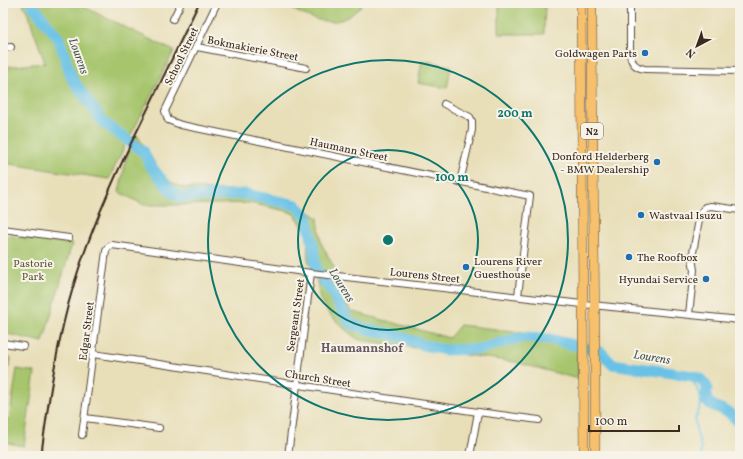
<svg xmlns="http://www.w3.org/2000/svg" width="743" height="459" font-family="Vollkorn,serif">
<style>
.green{fill:#a6c56c;stroke:#707845}
.lines{fill:none;stroke-linecap:round;stroke-linejoin:round}
.stream{stroke:#69c2e6;stroke-width:2}
.river{stroke:#69c2e6;stroke-width:11}
.minor-casing{stroke:#554535;stroke-width:8}
.highway-casing{stroke:#554535;stroke-width:10}
.minor{stroke:#fff;stroke-width:6}
.highway{stroke:#f7c06c;stroke-width:9}
.rail{stroke:#3b2a1e;stroke-width:2}
.ring{fill:none;stroke:#0f766e;stroke-width:2}
.poi-dot{fill:#1f6fb2;stroke:#f7f3e8;stroke-width:1.5}
.labels{text-anchor:middle;stroke-width:4;stroke-linejoin:round;paint-order:stroke}
.shield{fill:#f7f3e8;stroke:#73665b;stroke-width:1}
.shield-label{font-size:10px;font-weight:bold;fill:#3b2a1e}
.street-label{font-size:11px;fill:#3b2a1e;stroke:#f7f3e8}
.poi-label{font-size:11px;fill:#3b2a1e;stroke:#f7f3e8;text-anchor:end}
.park-label{font-size:11px;fill:#5b5835;stroke:#f7f3e8}
.water-label{font-size:12px;font-style:italic;fill:#49585a;stroke:#f7f3e8}
.neighbourhood-label{font-size:12px;font-weight:bold;fill:#675961;stroke:#f7f3e8}
.centre{fill:#0f766e;stroke:#f7f3e8;stroke-width:2}
.ring-label{font-size:12px;text-anchor:middle;font-weight:bold;fill:#0f766e;stroke:#f7f3e8;stroke-width:4;stroke-linejoin:round;paint-order:stroke}
</style>
<rect width="100%" height="100%" fill="#f7f3e8"/>
<filter id="ink" filterUnits="userSpaceOnUse"><feTurbulence type="fractalNoise" baseFrequency=".025" numOctaves="2"/><feDisplacementMap in="SourceGraphic" scale="8" xChannelSelector="R" yChannelSelector="G"/><feConvolveMatrix kernelMatrix="1 2 1 2 8 2 1 2 1" color-interpolation-filters="sRGB"/></filter>
<filter id="wash" filterUnits="userSpaceOnUse"><feTurbulence type="fractalNoise" baseFrequency=".012" numOctaves="4" result="noise"/><feDisplacementMap in="SourceGraphic" scale="16" xChannelSelector="R" yChannelSelector="G"/><feGaussianBlur stdDeviation="0.9" result="paint"/><feColorMatrix in="noise" values="0 0 0 0 0 0 0 0 0 0 0 0 0 0 0 0 0 1.4 0 .05"/><feComposite in="paint" operator="in"/></filter>
<g filter="url(#wash)">
<rect width="100%" height="100%" fill="#e8dfb9"/>
<g class="green">
<path d="M22,3H76L174,51L132,133L124,146L123,150L109,179L3,163V67L45,63L26,9Z"/>
<path d="M281,3H363C338,35 310,19 281,3Z"/>
<path d="M499,3H545L544,34H499Z"/>
<path d="M422,60L451,66L447,88L418,83Z"/>
<path d="M137,135L160,171L171,182L181,187L212,190H238L251,192L294,201L318,218L321,243L338,275L350,311L449,338L460,325L557,336L558,339L577,342L578,379L515,362L359,340L347,331L330,315L320,300L317,281L308,260L307,233L298,219L294,214L287,211L250,203L181,205H144L119,192L127,156Z"/>
<path d="M3,235L72,244L43,342L3,333Z"/>
<path d="M3,357L11,358L10,367L3,366Z"/>
<path d="M17,369L35,372L24,446L3,442V420H9Z"/>
</g>
<g class="lines">
<path class="stream" d="M689,376L700,393L701,405L695,419L696,429L701,447V456"/>
<path class="river" d="M31,3L59,39L72,79L103,122L144,152L149,164L171,191L179,197L245,194L296,205L307,217L313,245L316,268L325,283L335,296L336,301L345,314L347,319L350,323L366,329L392,334L427,346L444,350L480,349L515,339L526,337L550,339L601,352L612,364L693,376L702,380L707,387L706,401L714,406L728,412L740,423"/>
</g>
</g>
<g filter="url(#ink)">
<g class="lines">
<g class="minor-casing">
<g id="minor">
<path d="M217,3L165,111L168,120L181,125L530,196L518,296"/>
<path d="M630,3V54C631,63 636,68 645,69L740,71"/>
<path d="M173,19L181,3"/>
<path d="M197,47L306,68"/>
<path d="M3,48L11,47"/>
<path d="M444,104L470,117L472,121V130L460,182"/>
<path d="M3,229L69,238"/>
<path d="M689,314L694,270L692,258L700,214L705,207L711,206L740,210"/>
<path d="M3,343L23,346"/>
<path d="M93,354L478,412L539,420"/>
<path d="M85,418L159,428"/>
<path d="M82,435L106,251L108,247L112,245L311,273L582,304L740,320"/>
<path d="M288,456L311,273"/>
<path d="M470,456L478,412"/>
</g>
</g>
<g class="highway-casing">
<g id="highway">
<path d="M581,3L584,456"/>
<path d="M592,3C592,154 596,305 595,456"/>
</g>
</g>
<use href="#minor" class="minor"/>
<use href="#highway" class="highway"/>
<path class="rail" d="M41,456C49,398 57,340 74,284C91,228 115,175 141,123C160,83 180,43 199,3"/>
</g>
</g>
<g class="ring">
<circle cx="388" cy="240" r="90"/>
<circle cx="388" cy="240" r="180"/>
</g>
<g class="poi-dot">
<circle cx="645" cy="53" r="4"/>
<circle cx="657" cy="162" r="4"/>
<circle cx="641" cy="215" r="4"/>
<circle cx="629" cy="257" r="4"/>
<circle cx="466" cy="267" r="4"/>
<circle cx="706" cy="279" r="4"/>
</g>
<g class="labels">
<rect class="shield" x="581" y="123" width="22" height="16" rx="3"/>
<g class="shield-label">
<text x="592" y="135">N2</text>
</g>
<g class="street-label">
<text transform="translate(253 48) rotate(11)" y="4">Bokmakierie Street</text>
<text transform="translate(181 56) rotate(-64)" y="4">School Street</text>
<text transform="translate(349 149) rotate(12)" y="4">Haumann Street</text>
<text transform="translate(425 275) rotate(6)" y="4">Lourens Street</text>
<text transform="translate(295 315) rotate(-82)" y="4">Sergeant Street</text>
<text transform="translate(86 331) rotate(-83)" y="4">Edgar Street</text>
<text transform="translate(318 378) rotate(9)" y="4">Church Street</text>
</g>
<g class="poi-label">
<text x="637" y="57">Goldwagen Parts</text>
<text x="649" y="160">Donford Helderberg<tspan x="649" dy="13">- BMW Dealership</tspan></text>
<text x="649" y="219" text-anchor="start">Wastvaal Isuzu</text>
<text x="637" y="261" text-anchor="start">The Roofbox</text>
<text x="474" y="265" text-anchor="start">Lourens River<tspan x="474" dy="13">Guesthouse</tspan></text>
<text x="698" y="283">Hyundai Service</text>
</g>
<g class="park-label">
<text x="33" y="267">Pastorie<tspan x="33" dy="13">Park</tspan></text>
</g>
<g class="water-label">
<text transform="translate(79 56) rotate(70)" y="4">Lourens</text>
<text transform="translate(342 285) rotate(58)" y="4">Lourens</text>
<text transform="translate(652 357) rotate(9)" y="4">Lourens</text>
</g>
<g class="neighbourhood-label">
<text x="362" y="352">Haumannshof</text>
</g>
</g>
<circle cx="388" cy="240" r="6" class="centre"/>
<g class="ring-label">
<text x="515" y="117">200 m</text>
<text x="452" y="181">100 m</text>
</g>
<rect width="743" height="459" fill="none" stroke="#f7f3e8" stroke-width="16"/>
<g transform="translate(697 46) rotate(221)" stroke="#f7f3e8" stroke-width="3" paint-order="stroke">
<path d="M0-3L7 15L0 10L-7 15Z" fill="#3b2a1e"/>
<text y="-6" font-size="11" font-weight="bold" text-anchor="middle" fill="#3b2a1e">N</text>
</g>
<path d="M589 425v6h90v-6" fill="none" stroke="#3b2a1e" stroke-width="2"/>
<text x="595" y="425" font-size="12" fill="#3b2a1e" stroke="#f7f3e8" stroke-width="3" paint-order="stroke">100 m</text>
</svg>
